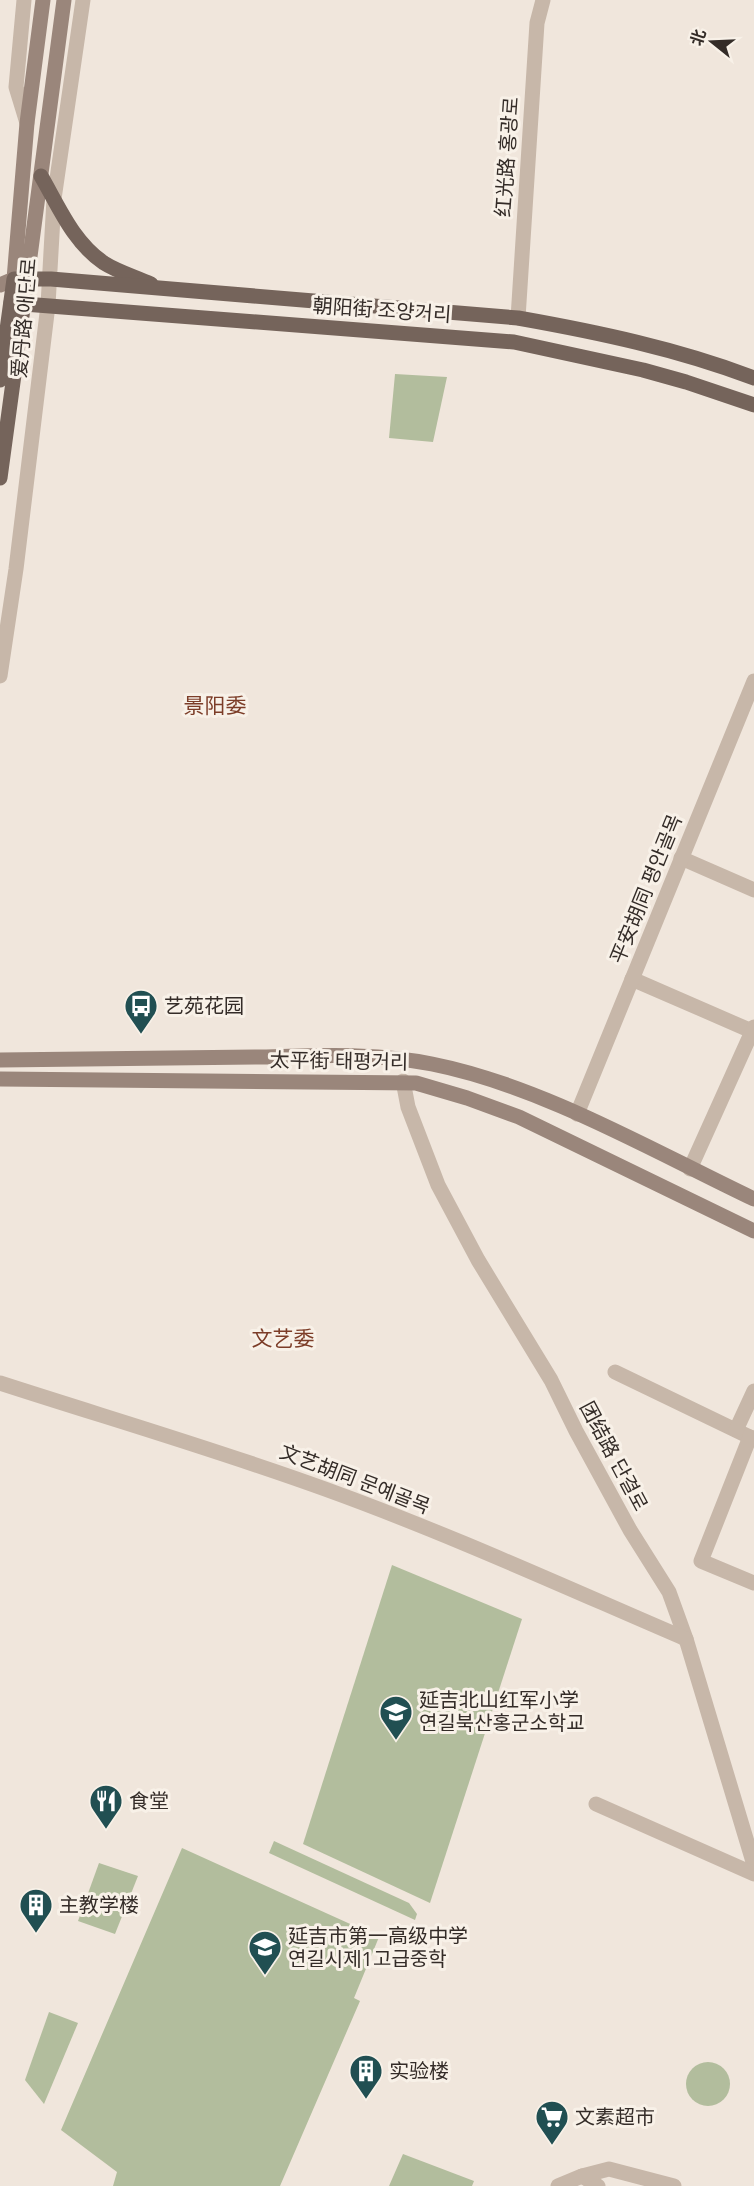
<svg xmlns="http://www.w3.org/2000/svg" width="754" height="2186" font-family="'Open Sans','Noto Sans SC','Noto Sans KR',sans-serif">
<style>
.green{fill:#b2bd9d}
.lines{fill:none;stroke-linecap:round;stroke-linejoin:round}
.minor{stroke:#c7b7a9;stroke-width:15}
.tertiary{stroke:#c7b7a9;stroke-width:15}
.secondary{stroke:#9a867b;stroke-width:15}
.primary{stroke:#75645b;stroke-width:15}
.labels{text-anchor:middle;stroke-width:6;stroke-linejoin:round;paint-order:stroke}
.street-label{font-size:20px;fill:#342c28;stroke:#f8f1e8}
.poi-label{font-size:20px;fill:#342c28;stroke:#f8f1e8;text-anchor:start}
.neighbourhood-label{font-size:21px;fill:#7c3d28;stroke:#f8f1e8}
</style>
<rect width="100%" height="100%" fill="#f0e6dc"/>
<g class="green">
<path d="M395,374L447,377L433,442L389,438Z"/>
<path d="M392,1565L522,1619L430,1903L303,1844Z"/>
<path d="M274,1841L409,1903L417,1914L415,1920L269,1853Z"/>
<path d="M182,1848L379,1937L354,1998L360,2001L280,2186H113L117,2172L61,2130Z"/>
<path d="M99,1863L138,1876L115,1934L78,1921Z"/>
<path d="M49,2012L78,2023L44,2104L25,2080Z"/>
<circle cx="708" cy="2084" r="22"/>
<path d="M403,2154L474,2181L472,2186H389Z"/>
</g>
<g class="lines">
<g class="minor">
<path d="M518,318L537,23L543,0"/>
<path d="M681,858L754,890"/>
<path d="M632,979L754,1032"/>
<path d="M403,1081L408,1107L438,1185L478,1260L551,1380L576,1431L630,1530L669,1592L686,1639L754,1865"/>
<path d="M577,1114L754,681"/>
<path d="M690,1169L754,1027"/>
<path d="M615,1372L754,1439"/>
<path d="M0,1383C108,1418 218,1450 325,1489C447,1533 567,1588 686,1639"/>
<path d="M736,1430L754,1391"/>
<path d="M750,1437L701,1561L754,1583"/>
<path d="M596,1804L754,1874"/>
<path d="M582,2176L598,2186"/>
<path d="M558,2186L582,2176L609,2169L674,2186"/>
</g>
<g class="tertiary">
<path d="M24,0L16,87L27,123"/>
<path d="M0,676L16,569L48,305L54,199L83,0"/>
</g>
<g class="secondary">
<path d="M27,279L64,0"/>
<path d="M0,285L14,279L27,123L43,0"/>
<path d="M0,1060C85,1059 170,1058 255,1057C313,1056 374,1052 432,1064C542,1086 653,1151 754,1199"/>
<path d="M0,1079L416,1083L467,1098L519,1117L754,1231"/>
</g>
<g class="primary">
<path d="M41,176C59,207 73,242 104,263C118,272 136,277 151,284"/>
<path d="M11,303L514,342L643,370L686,382L754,405"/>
<path d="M0,380L14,279H51L518,318C597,332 678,349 754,378"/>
<path d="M0,478L27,279"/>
</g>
</g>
<defs>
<g id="bus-pin" transform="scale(1.725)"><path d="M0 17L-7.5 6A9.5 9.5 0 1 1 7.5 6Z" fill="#214f52" stroke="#f8f1e8"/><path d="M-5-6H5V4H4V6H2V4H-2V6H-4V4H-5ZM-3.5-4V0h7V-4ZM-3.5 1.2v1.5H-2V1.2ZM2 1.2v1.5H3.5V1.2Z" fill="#fff"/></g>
<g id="school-pin" transform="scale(1.725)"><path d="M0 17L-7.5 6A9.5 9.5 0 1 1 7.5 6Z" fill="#214f52" stroke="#f8f1e8"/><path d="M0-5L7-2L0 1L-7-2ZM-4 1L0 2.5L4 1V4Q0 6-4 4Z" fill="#fff"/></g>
<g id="restaurant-pin" transform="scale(1.725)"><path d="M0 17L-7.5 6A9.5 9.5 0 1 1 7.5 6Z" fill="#214f52" stroke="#f8f1e8"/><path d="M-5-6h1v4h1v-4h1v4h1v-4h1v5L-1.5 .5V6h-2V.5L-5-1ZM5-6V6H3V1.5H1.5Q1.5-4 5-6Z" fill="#fff"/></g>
<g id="building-pin" transform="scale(1.725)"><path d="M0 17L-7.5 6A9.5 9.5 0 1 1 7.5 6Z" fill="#214f52" stroke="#f8f1e8"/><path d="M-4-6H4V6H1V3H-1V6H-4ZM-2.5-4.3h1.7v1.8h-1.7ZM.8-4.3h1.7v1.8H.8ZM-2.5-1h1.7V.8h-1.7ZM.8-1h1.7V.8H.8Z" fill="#fff"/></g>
<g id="supermarket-pin" transform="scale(1.725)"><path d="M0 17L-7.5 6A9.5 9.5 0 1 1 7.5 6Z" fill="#214f52" stroke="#f8f1e8"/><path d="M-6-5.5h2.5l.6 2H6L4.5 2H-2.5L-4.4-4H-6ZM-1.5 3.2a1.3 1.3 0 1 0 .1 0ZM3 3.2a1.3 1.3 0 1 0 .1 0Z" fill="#fff"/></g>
</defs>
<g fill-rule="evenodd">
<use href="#bus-pin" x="141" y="1006"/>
<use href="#school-pin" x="396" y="1712"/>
<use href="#restaurant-pin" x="106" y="1801"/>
<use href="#building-pin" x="36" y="1905"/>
<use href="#school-pin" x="265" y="1947"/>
<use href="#building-pin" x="366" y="2071"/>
<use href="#supermarket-pin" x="552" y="2117"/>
</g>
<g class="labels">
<g class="street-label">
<text transform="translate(507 157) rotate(-86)" y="7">红光路 홍광로</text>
<text transform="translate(382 310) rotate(4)" y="7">朝阳街 조양거리</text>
<text transform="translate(24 318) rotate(-85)" y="7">爱丹路 애단로</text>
<text transform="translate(646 889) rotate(-68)" y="7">平安胡同 평안골목</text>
<text transform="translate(339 1061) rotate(1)" y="7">太平街 태평거리</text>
<text transform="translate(614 1456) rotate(62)" y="7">团结路 단결로</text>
<text transform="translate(355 1479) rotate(21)" y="7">文艺胡同 문예골목</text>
</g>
<g class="poi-label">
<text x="164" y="1013">艺苑花园</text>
<text x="419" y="1707">延吉北山红军小学<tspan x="419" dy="23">연길북산홍군소학교</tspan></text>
<text x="129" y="1808">食堂</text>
<text x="59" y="1912">主教学楼</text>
<text x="288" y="1943">延吉市第一高级中学<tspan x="288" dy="23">연길시제1고급중학</tspan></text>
<text x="389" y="2078">实验楼</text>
<text x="575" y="2124">文素超市</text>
</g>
<g class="neighbourhood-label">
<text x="215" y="713">景阳委</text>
<text x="283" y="1346">文艺委</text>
</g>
</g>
<g transform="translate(712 42) rotate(288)" stroke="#f8f1e8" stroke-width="4.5" paint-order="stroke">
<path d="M0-4.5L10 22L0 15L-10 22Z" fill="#342c28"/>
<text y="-9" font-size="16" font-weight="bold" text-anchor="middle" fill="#342c28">北</text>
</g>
</svg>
